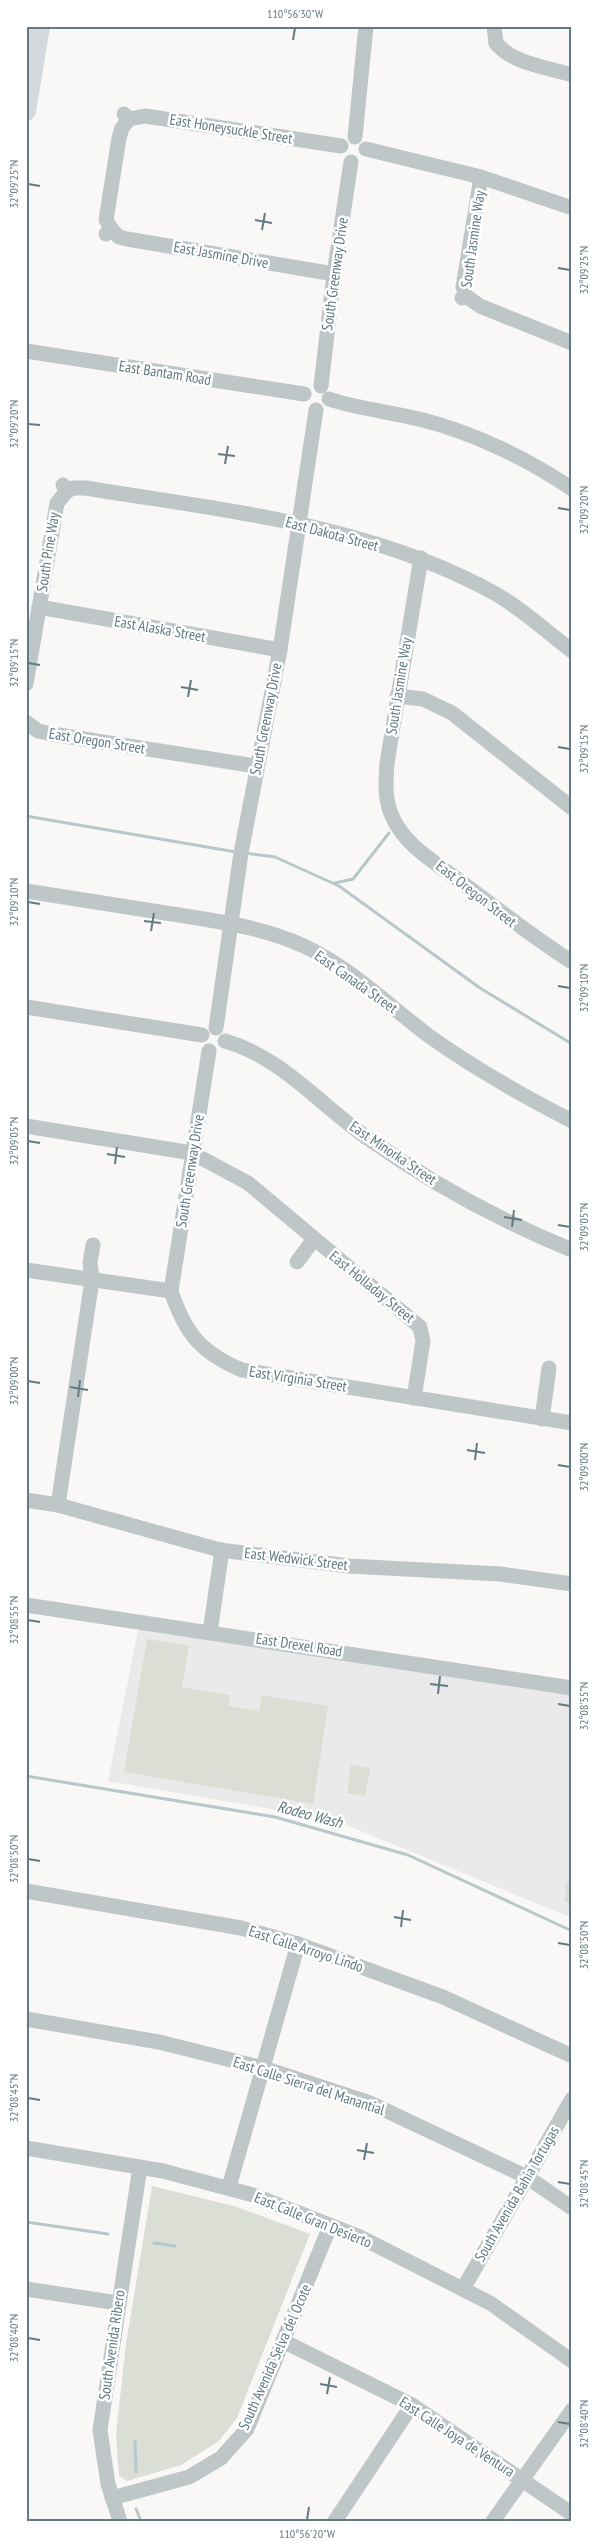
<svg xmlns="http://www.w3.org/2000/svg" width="598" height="2547" font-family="'PT Sans Narrow',sans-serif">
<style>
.built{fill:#e9eae9}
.green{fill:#daded5}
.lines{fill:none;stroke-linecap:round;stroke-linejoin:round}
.stream{stroke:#b7c8ca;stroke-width:3}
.minor{stroke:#bfc6c8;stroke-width:15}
.major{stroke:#d3d9dc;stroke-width:20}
.ticks{fill:none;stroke:#627a83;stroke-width:2}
.labels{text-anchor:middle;stroke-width:5;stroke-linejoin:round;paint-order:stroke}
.street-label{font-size:15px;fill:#627a83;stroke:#fff}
.water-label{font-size:16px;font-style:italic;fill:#5d7b7d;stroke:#fff}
.neatline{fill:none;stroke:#627a83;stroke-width:2}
.ticks-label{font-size:12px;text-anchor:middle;fill:#627a83}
</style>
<rect width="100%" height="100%" fill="#f9f8f6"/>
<path class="built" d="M139,1625L572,1694V1918L334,1820L108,1781Z"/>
<g class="green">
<path d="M147,1639L189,1646L182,1687L230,1695L228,1706L259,1711L262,1695L328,1706L313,1804L124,1772Z"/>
<path d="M351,1765L370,1768L365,1796L347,1793Z"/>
<path d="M572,1877V1904L565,1901L566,1884Z"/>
<path d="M152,2186L234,2206L310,2234L237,2418L219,2441L181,2465L127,2481L119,2476L116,2434L126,2344Z"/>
</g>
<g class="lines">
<g class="stream">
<path d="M26,816L236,852"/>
<path d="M245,853L275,857L339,886L480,988L572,1044"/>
<path d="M335,883L353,879L389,833"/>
<path d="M26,1776L275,1817L408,1855L572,1931"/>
<path d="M26,2222L108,2234"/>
<path d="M154,2243L175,2246"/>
<path d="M135,2441L136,2472"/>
<path d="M136,2509L141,2521"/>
</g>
<g class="minor">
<path d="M494,26L496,43"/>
<path d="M496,43C512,64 548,67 572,75"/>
<path d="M124,114L129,119L145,116L341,146"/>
<path d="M355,137L366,26"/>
<path d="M366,149L481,177L572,208"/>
<path d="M112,230L119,237L127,239L334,274"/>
<path d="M106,234L112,230L106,220L119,138L122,128L129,119"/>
<path d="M466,296L480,306L572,343"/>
<path d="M462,298L466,296L463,287L481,177"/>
<path d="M26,351L304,394"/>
<path d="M321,386L334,274L351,162"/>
<path d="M329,399C359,409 392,412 423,420C474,433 528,459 572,489"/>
<path d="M67,491L73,488H86C224,511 371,524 496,594C522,609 547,632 572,651"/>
<path d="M421,558L387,763C386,781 384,799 392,816C404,845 436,863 460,881C497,909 533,937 572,962"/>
<path d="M39,607L280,650"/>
<path d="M26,684L57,503L67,491L63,485"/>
<path d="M397,696L423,699L452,713L572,808"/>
<path d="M26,722L38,731L52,734L256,766"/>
<path d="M26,891C75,899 123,906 172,914C216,921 263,927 304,946C351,968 388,1005 429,1036C474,1068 523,1096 572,1121"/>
<path d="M26,1007L202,1035"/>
<path d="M216,1028L241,853L280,650L316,410"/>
<path d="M225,1041C282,1057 322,1107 369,1139C431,1183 501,1221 572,1250"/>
<path d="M209,1051L171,1291C185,1333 201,1353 242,1370L572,1423"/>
<path d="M26,1126L192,1153L248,1183L420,1327L423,1341L414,1398"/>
<path d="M297,1262L314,1239"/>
<path d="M26,1270L171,1291"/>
<path d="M542,1419L549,1368"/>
<path d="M26,1500L58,1505L220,1550L349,1566L500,1574L572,1584"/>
<path d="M58,1505L92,1280L90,1262L93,1245"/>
<path d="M26,1605L572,1688"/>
<path d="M210,1632L222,1550"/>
<path d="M26,1891L241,1928L298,1944L443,1997L572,2056"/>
<path d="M26,2019L159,2042L263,2068L370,2103L527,2177L572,2208"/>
<path d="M26,2148L163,2171L253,2195L360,2237L490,2303L572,2361"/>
<path d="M229,2187L298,1944"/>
<path d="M26,2289L118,2303"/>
<path d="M463,2289L572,2099"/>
<path d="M283,2341L412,2405L572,2514"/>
<path d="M112,2498L189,2477L221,2458L247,2429L330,2226"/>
<path d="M120,2521L108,2484L100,2430L140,2167"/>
<path d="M335,2521L412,2405"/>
<path d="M493,2521L572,2410"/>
</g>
<path class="major" d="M26,111L40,26"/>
</g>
<path class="ticks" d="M293,40L295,28M28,184L40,186M255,220L272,223M262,230L265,213M558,268L570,270M28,424L40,425M218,454L235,456M225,464L228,446M558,508L570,510M28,663L40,665M181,687L198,690M188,697L191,680M558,747L570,749M28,902L40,904M144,921L161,923M151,931L154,913M558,986L570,988M28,1141L40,1143M107,1154L125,1157M115,1164L117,1147M504,1217L522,1220M558,1225L570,1227M512,1227L514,1210M28,1381L40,1383M70,1387L88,1390M78,1397L80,1380M467,1450L485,1453M475,1460L477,1443M558,1465L570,1467M28,1620L40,1622M430,1684L448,1686M438,1694L440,1676M558,1704L570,1706M28,1859L40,1861M394,1917L411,1920M401,1927L403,1910M558,1943L570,1945M28,2098L40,2100M357,2150L374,2153M364,2160L367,2143M558,2182L570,2184M28,2338L40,2340M320,2384L337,2387M327,2394L330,2377M558,2422L570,2424M307,2520L309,2507"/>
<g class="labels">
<g class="street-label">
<text transform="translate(231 129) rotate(9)" y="5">East Honeysuckle Street</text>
<text transform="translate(473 239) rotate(-82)" y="5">South Jasmine Way</text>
<text transform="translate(221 255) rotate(10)" y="5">East Jasmine Drive</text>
<text transform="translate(335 274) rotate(-82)" y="5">South Greenway Drive</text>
<text transform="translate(165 373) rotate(9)" y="5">East Bantam Road</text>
<text transform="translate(332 534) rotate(15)" y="5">East Dakota Street</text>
<text transform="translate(48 552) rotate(-81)" y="5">South Pine Way</text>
<text transform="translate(160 629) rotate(10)" y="5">East Alaska Street</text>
<text transform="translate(399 686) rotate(-81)" y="5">South Jasmine Way</text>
<text transform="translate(266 719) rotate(-79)" y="5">South Greenway Drive</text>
<text transform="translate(97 741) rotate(9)" y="5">East Oregon Street</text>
<text transform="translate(476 894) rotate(38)" y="5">East Oregon Street</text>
<text transform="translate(356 982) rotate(35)" y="5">East Canada Street</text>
<text transform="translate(393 1153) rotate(34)" y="5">East Minorka Street</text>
<text transform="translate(190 1171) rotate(-81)" y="5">South Greenway Drive</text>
<text transform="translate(372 1287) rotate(39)" y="5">East Holladay Street</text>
<text transform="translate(298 1379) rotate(9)" y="5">East Virginia Street</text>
<text transform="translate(296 1559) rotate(7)" y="5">East Wedwick Street</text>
<text transform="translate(299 1645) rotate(9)" y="5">East Drexel Road</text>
<text transform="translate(306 1949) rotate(18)" y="5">East Calle Arroyo Lindo</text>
<text transform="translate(309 2086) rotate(18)" y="5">East Calle Sierra del Manantial</text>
<text transform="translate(517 2194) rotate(-60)" y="5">South Avenida Bahia Tortugas</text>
<text transform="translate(313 2220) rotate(22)" y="5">East Calle Gran Desierto</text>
<text transform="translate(112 2345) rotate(-82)" y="5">South Avenida Ribero</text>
<text transform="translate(275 2357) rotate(-66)" y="5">South Avenida Selva del Ocote</text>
<text transform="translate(457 2437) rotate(33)" y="5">East Calle Joya de Ventura</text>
</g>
<g class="water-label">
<text transform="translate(310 1814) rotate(15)" y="6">Rodeo Wash</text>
</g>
</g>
<rect width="598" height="2547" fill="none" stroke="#ffffff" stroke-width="55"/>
<rect x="28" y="28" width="542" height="2492" class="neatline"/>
<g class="ticks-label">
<text x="295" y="18">110°56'30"W</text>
<text transform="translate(14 184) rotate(-90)" y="4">32°09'25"N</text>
<text transform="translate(584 270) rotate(-90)" y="4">32°09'25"N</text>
<text transform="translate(14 424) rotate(-90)" y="4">32°09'20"N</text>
<text transform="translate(584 510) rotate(-90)" y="4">32°09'20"N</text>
<text transform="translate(14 663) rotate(-90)" y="4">32°09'15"N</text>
<text transform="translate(584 749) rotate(-90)" y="4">32°09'15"N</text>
<text transform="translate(14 902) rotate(-90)" y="4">32°09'10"N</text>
<text transform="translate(584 988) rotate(-90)" y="4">32°09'10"N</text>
<text transform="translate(14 1141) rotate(-90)" y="4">32°09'05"N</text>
<text transform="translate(584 1227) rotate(-90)" y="4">32°09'05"N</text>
<text transform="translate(14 1381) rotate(-90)" y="4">32°09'00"N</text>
<text transform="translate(584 1467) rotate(-90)" y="4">32°09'00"N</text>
<text transform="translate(14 1620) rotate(-90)" y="4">32°08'55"N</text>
<text transform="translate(584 1706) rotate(-90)" y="4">32°08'55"N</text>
<text transform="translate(14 1859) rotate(-90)" y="4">32°08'50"N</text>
<text transform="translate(584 1945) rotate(-90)" y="4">32°08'50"N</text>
<text transform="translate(14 2098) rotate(-90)" y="4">32°08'45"N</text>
<text transform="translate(584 2184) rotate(-90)" y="4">32°08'45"N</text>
<text transform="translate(14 2338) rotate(-90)" y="4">32°08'40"N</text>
<text transform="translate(584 2424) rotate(-90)" y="4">32°08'40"N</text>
<text x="307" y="2538">110°56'20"W</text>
</g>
</svg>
